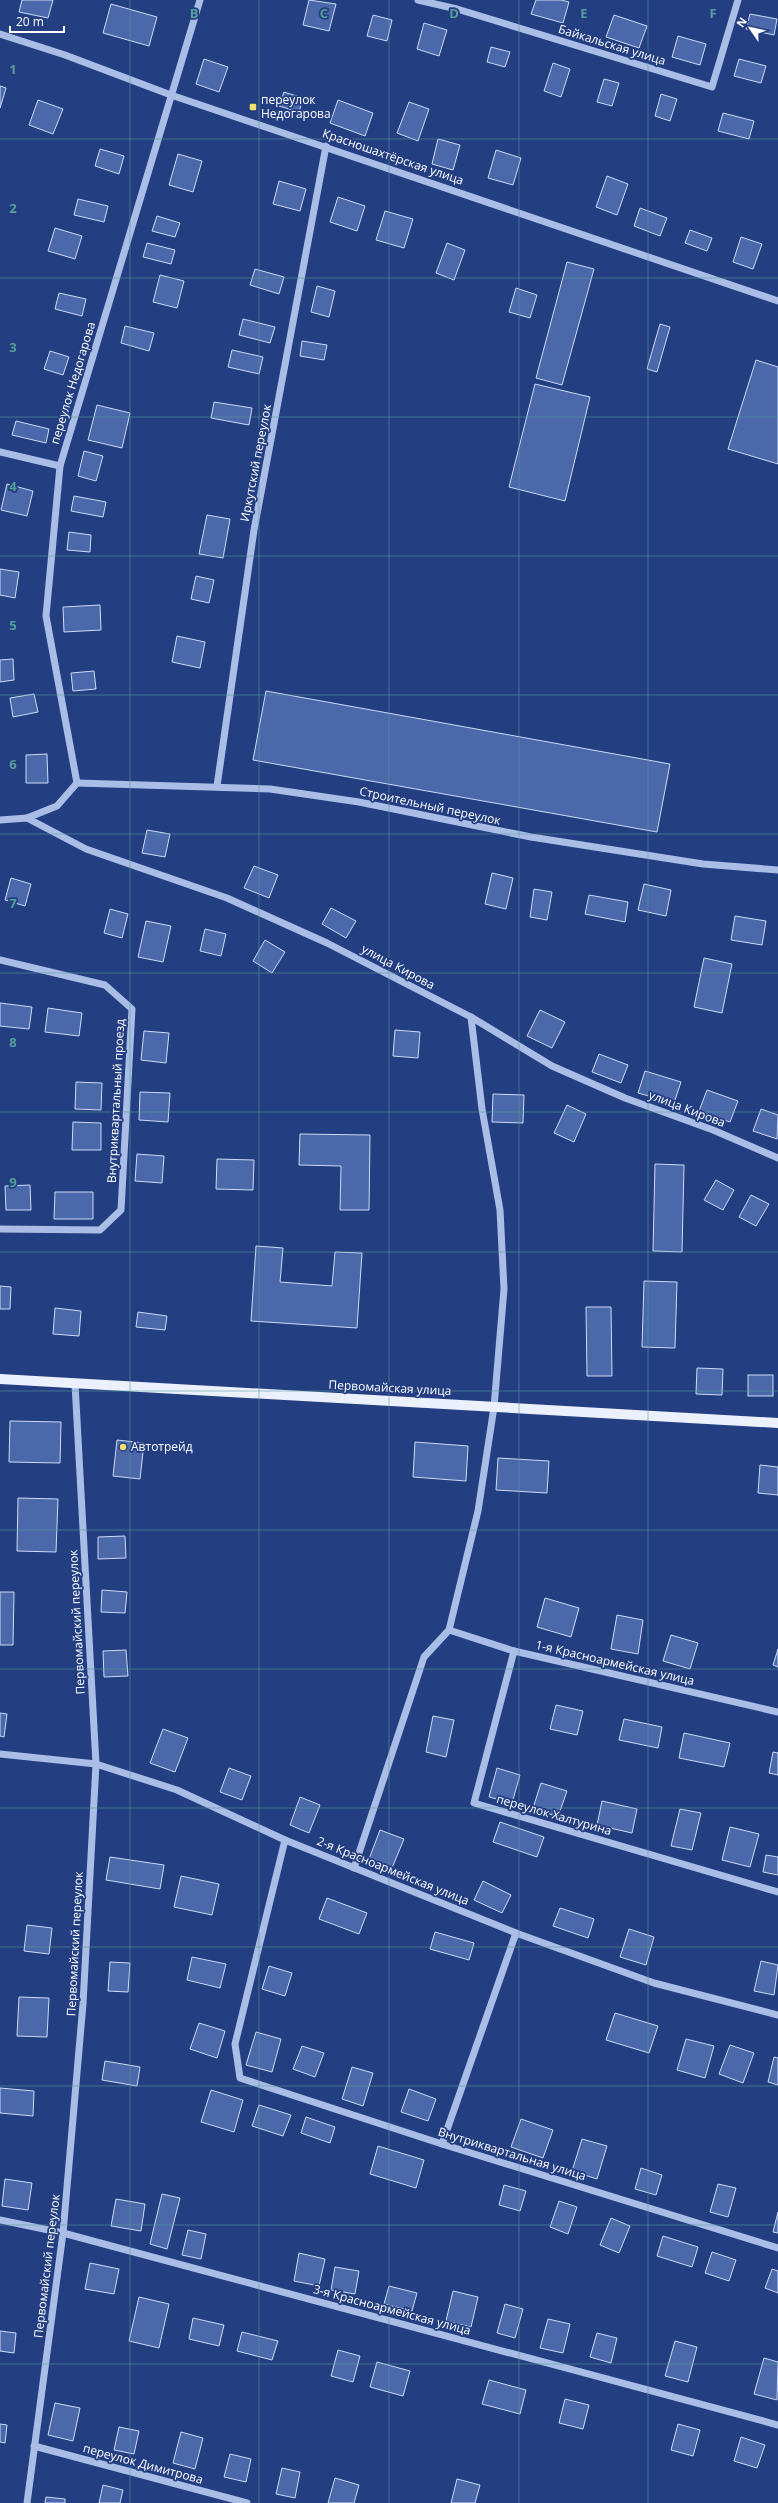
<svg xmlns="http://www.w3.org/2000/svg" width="778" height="2503" font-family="'Open Sans',sans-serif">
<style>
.building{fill:#4b68aa;stroke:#cedaf6}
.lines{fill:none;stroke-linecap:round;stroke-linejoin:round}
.minor{stroke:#aabde7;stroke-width:7}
.major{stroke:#ecf0fd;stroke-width:10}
.grid{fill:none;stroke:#579f9a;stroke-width:1;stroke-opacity:0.55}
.poi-dot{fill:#f2df6d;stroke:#233e81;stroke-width:1.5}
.labels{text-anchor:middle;stroke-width:3.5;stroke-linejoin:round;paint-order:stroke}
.street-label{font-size:12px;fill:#fff;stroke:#233e81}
.poi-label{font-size:12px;fill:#fff;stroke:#233e81;text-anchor:start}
.grid-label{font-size:13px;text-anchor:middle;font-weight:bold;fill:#579f9a;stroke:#233e81;stroke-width:3.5;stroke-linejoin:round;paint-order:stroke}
</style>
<rect width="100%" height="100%" fill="#233e81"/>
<g class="building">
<path d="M22,0H53L48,18L19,12Z"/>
<path d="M309,0L336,4L329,31L303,25Z"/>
<path d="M536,0H561L569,2L563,23L531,14Z"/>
<path d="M111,4L157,17L149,46L103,33Z"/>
<path d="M750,14L777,19L774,35L746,29Z"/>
<path d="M373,15L392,20L387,41L367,36Z"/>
<path d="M614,15L647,26L639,48L606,37Z"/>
<path d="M424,23L447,30L439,56L417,49Z"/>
<path d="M678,36L706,44L700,65L672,57Z"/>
<path d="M491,47L510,52L505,67L487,62Z"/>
<path d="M204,59L228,67L219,92L196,84Z"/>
<path d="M739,59L766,66L761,83L734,76Z"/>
<path d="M553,63L570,69L561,97L544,91Z"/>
<path d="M604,79L619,83L612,106L597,102Z"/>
<path d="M0,86L6,88L0,108Z"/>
<path d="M284,92L303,98L299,112L279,106Z"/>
<path d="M661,94L677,99L670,121L655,116Z"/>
<path d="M38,100L63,109L53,134L29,125Z"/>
<path d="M338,100L373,113L365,136L330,123Z"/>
<path d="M409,102L429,109L418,141L397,133Z"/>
<path d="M723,113L754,121L749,139L718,131Z"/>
<path d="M438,139L460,145L453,170L432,164Z"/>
<path d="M100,149L124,156L119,174L95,166Z"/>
<path d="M496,150L521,158L513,185L488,178Z"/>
<path d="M178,154L202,161L193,192L169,185Z"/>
<path d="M607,176L628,184L617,215L596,207Z"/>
<path d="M279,181L306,189L300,211L273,204Z"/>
<path d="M338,197L365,206L357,231L330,222Z"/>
<path d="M78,199L108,206L104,222L74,215Z"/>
<path d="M640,208L667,218L660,236L634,226Z"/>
<path d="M385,211L413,219L404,248L376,240Z"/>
<path d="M157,216L180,223L175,237L152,231Z"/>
<path d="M55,228L82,236L75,259L48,251Z"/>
<path d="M690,230L712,238L707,251L685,243Z"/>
<path d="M741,237L762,244L753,269L733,262Z"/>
<path d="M147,243L175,250L171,264L143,257Z"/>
<path d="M447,243L465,250L454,280L436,273Z"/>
<path d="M567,262L594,269L562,385L536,378Z"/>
<path d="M255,269L284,277L279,294L250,285Z"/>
<path d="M160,275L184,281L177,308L153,302Z"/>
<path d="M317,286L335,291L329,317L311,312Z"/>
<path d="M516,288L537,295L530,318L509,312Z"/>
<path d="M59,293L86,299L82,316L55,309Z"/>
<path d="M243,319L275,327L270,343L239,335Z"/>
<path d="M660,324L670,327L657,372L647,369Z"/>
<path d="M125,326L154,333L149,351L121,343Z"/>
<path d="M302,341L327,345L324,360L300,356Z"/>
<path d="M232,350L263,357L259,374L228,367Z"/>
<path d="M50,351L69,357L63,375L44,369Z"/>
<path d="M756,360L778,367V464L728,449Z"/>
<path d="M535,384L590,397L565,501L509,487Z"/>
<path d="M214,402L252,408L249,425L211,418Z"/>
<path d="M97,405L130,413L122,448L88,440Z"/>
<path d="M16,421L49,429L46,443L12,435Z"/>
<path d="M84,451L103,456L96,481L78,476Z"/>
<path d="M7,484L33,491L27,516L1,510Z"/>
<path d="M74,496L106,502L103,517L71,511Z"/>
<path d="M207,515L230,519L223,558L199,554Z"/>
<path d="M69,532L91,535L90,552L67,550Z"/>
<path d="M0,569L19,572L15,598L0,595Z"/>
<path d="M196,576L214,580L209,603L191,599Z"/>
<path d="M100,605L101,630L64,632L63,607Z"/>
<path d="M177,636L205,642L200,668L172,662Z"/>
<path d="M13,659L14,680L0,682V660Z"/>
<path d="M94,671L96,689L73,691L71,673Z"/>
<path d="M266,691L670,764L657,832L253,760Z"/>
<path d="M34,694L38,712L13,717L10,698Z"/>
<path d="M47,754L48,783H26V755Z"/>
<path d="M147,830L170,834L165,857L142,853Z"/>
<path d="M254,866L278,875L269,898L244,888Z"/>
<path d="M492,873L513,878L506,909L485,904Z"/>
<path d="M11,878L31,884L25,906L5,900Z"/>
<path d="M644,884L671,890L666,916L638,910Z"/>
<path d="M534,889L552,892L547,920L530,917Z"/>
<path d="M589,895L628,902L625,922L585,914Z"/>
<path d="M331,908L356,921L346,938L322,924Z"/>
<path d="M110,909L128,914L122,938L104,933Z"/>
<path d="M735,916L766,921L762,945L731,940Z"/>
<path d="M146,921L171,926L163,962L138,957Z"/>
<path d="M205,929L226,934L221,956L200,951Z"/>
<path d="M265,940L285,952L272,973L253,961Z"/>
<path d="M704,958L732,964L722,1013L694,1007Z"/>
<path d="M0,1003L32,1007L29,1029L0,1026Z"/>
<path d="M48,1008L82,1013L79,1036L45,1032Z"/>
<path d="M540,1010L565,1022L552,1048L527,1036Z"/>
<path d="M395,1030L420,1032L418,1058L393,1056Z"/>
<path d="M144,1031L169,1033L166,1063L141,1060Z"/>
<path d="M599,1054L628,1065L621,1083L592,1072Z"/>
<path d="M645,1071L681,1082L674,1103L638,1093Z"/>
<path d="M76,1082L102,1083L101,1110L75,1109Z"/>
<path d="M707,1090L738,1101L730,1122L699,1111Z"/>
<path d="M140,1092L170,1093L168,1122L139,1120Z"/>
<path d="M493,1094L524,1095L523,1123L492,1122Z"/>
<path d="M567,1105L586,1114L574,1142L554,1133Z"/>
<path d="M761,1109L778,1115L777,1139L753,1131Z"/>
<path d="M73,1122L101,1123V1150H72Z"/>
<path d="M300,1134L370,1135L369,1210H340L341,1166L299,1165Z"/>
<path d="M137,1154L164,1156L162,1183L135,1181Z"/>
<path d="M217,1159L254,1160L253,1190L216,1189Z"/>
<path d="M655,1164L684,1165L682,1252L653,1251Z"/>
<path d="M716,1180L734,1190L723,1210L704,1200Z"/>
<path d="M30,1185L31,1210H6L5,1186Z"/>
<path d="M55,1192H93V1219H54Z"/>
<path d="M751,1195L769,1204L756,1226L739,1217Z"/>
<path d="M256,1246L283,1248L280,1282L332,1286L335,1252L362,1253L357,1328L251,1321Z"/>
<path d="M644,1281L677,1282L675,1348L642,1347Z"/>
<path d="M0,1286L11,1287L10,1309H0Z"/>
<path d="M586,1307H611L612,1376H587Z"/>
<path d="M55,1308L81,1311L79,1336L53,1334Z"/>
<path d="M138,1312L167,1316L165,1330L136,1327Z"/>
<path d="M697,1368L723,1369L722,1395L696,1394Z"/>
<rect x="748" y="1375" width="25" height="21"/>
<path d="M10,1421L61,1422L60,1463L9,1462Z"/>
<path d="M117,1440L144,1443L140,1479L113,1476Z"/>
<path d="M415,1442L468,1446L466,1481L413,1477Z"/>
<path d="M498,1458L549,1461L547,1493L496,1490Z"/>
<path d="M760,1465L778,1467V1495L758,1493Z"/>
<path d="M18,1498L58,1499L56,1552L17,1551Z"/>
<path d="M125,1536L126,1558L98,1559V1537Z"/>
<path d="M102,1590L127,1592L125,1613L101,1612Z"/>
<path d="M0,1592H14L13,1645H0Z"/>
<path d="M545,1598L579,1608L571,1637L537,1627Z"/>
<path d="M617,1615L643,1620L638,1654L611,1649Z"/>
<path d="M671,1635L698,1643L690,1669L663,1661Z"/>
<path d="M778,1649V1667L773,1665Z"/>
<path d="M126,1650L128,1676L104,1677L103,1651Z"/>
<path d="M556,1705L583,1711L577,1735L550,1729Z"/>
<path d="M0,1713L7,1714L4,1737L0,1736Z"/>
<path d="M433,1716L454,1720L446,1757L426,1752Z"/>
<path d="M624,1719L662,1727L658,1748L619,1740Z"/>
<path d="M163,1729L188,1738L175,1772L150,1763Z"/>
<path d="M684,1733L730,1743L724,1767L679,1758Z"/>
<path d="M773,1752L778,1753V1775L769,1773Z"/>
<path d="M229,1768L251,1776L242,1800L220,1792Z"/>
<path d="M497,1768L520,1775L512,1803L489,1797Z"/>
<path d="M541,1783L567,1791L558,1817L533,1808Z"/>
<path d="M300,1797L320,1805L309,1833L290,1825Z"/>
<path d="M602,1801L637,1809L632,1833L597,1825Z"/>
<path d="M680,1809L701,1813L692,1850L671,1846Z"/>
<path d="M500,1822L544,1837L537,1857L493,1842Z"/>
<path d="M730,1827L759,1834L750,1867L722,1860Z"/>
<path d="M380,1830L404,1839L392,1868L369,1859Z"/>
<path d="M766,1855L778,1857V1875L763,1872Z"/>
<path d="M110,1857L164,1865L160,1889L106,1880Z"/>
<path d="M181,1876L219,1884L212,1915L174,1907Z"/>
<path d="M483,1881L511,1895L502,1913L474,1900Z"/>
<path d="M327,1898L367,1913L359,1934L319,1919Z"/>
<path d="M560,1908L594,1919L588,1938L553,1926Z"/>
<path d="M27,1925L52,1928L49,1954L24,1951Z"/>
<path d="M629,1929L654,1937L646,1965L620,1957Z"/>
<path d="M435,1932L474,1943L469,1960L430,1949Z"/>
<path d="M192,1957L226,1964L220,1988L187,1980Z"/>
<path d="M761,1961L778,1965L774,1995L754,1991Z"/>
<path d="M110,1962L130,1963L128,1992L108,1991Z"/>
<path d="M269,1966L292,1973L285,1996L262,1989Z"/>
<path d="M19,1997L49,1998L47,2037L17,2036Z"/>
<path d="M615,2013L658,2026L649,2053L606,2040Z"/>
<path d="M199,2023L225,2031L217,2058L190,2049Z"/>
<path d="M256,2032L281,2039L272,2072L246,2065Z"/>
<path d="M686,2039L714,2046L705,2078L677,2070Z"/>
<path d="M730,2045L754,2053L743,2083L719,2074Z"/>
<path d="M302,2046L324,2053L315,2077L293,2069Z"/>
<path d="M774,2057L778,2058V2085L768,2082Z"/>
<path d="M105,2061L140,2067L137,2086L102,2080Z"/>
<path d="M352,2067L373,2073L363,2106L342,2099Z"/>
<path d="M0,2088L34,2091L33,2116L0,2113Z"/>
<path d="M409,2089L436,2099L428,2121L401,2112Z"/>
<path d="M211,2090L243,2100L234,2132L201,2122Z"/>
<path d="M259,2105L291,2115L283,2136L252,2126Z"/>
<path d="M306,2117L335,2127L330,2143L301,2133Z"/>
<path d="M521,2119L553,2130L543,2158L511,2147Z"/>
<path d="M582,2139L607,2146L597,2179L572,2171Z"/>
<path d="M378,2146L424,2160L416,2188L370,2174Z"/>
<path d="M641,2168L662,2175L656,2195L635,2189Z"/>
<path d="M5,2179L32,2183L28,2210L2,2206Z"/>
<path d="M718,2184L736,2188L728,2217L710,2212Z"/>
<path d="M504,2185L526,2191L520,2211L499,2205Z"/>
<path d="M162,2194L180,2198L167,2249L150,2244Z"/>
<path d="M116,2199L145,2204L141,2231L111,2226Z"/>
<path d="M559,2201L577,2207L568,2234L550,2227Z"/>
<path d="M778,2212V2233L773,2232Z"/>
<path d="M611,2218L630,2226L619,2253L600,2245Z"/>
<path d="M188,2230L206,2234L201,2259L182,2255Z"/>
<path d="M663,2236L698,2247L692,2267L657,2256Z"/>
<path d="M712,2252L736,2260L729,2281L705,2273Z"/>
<path d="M299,2253L325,2259L319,2286L294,2281Z"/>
<path d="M90,2263L119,2269L114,2294L85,2289Z"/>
<path d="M335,2267L359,2271L355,2294L331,2290Z"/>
<path d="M772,2269L778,2271V2293L765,2288Z"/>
<path d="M389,2286L417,2293L412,2311L384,2304Z"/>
<path d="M453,2291L478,2297L471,2327L446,2321Z"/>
<path d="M139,2297L169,2304L159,2348L129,2341Z"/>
<path d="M505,2304L523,2309L515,2338L497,2333Z"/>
<path d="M193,2318L224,2325L219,2346L189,2339Z"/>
<path d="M548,2319L570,2324L563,2353L540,2348Z"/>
<path d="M0,2331L16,2333L14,2353L0,2351Z"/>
<path d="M242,2332L278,2341L272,2360L237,2351Z"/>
<path d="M597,2333L617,2338L611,2363L590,2357Z"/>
<path d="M675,2341L697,2347L688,2382L665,2376Z"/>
<path d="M338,2350L360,2356L353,2382L331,2376Z"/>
<path d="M764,2358L778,2362L777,2400L754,2394Z"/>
<path d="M377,2362L410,2371L403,2396L370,2387Z"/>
<path d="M489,2380L526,2390L520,2414L482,2404Z"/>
<path d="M565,2399L589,2405L583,2429L559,2423Z"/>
<path d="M55,2403L80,2408L73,2441L48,2435Z"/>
<path d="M0,2424L7,2425L5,2443L0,2442Z"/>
<path d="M678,2424L700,2430L693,2456L671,2450Z"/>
<path d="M119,2427L139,2431L134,2454L114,2450Z"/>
<path d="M181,2432L203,2438L195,2469L173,2463Z"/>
<path d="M741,2437L765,2445L757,2468L734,2461Z"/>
<path d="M230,2454L251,2459L246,2482L224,2477Z"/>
<path d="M282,2468L300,2472L295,2498L276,2494Z"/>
<path d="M335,2478L359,2485L354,2503H328Z"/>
<path d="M457,2479L480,2485L475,2503H451Z"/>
<path d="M103,2485L123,2490L120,2503H99Z"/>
<path d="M46,2497L65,2499V2503H45Z"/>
</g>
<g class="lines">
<g class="minor">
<path d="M418,0L457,9L712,87L738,0"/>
<path d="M0,34L65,55L171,95L778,301"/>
<path d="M0,452L60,466"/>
<path d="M77,783L46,616L60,466L200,0"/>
<path d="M77,783L270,789L359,802L531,837L703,864L778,870"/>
<path d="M217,786L254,530L326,146"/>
<path d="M27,818L57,806L77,783"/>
<path d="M0,820L27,818L86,849L227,898L327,943L471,1017L552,1066L625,1098L713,1130L778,1158"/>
<path d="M0,960L105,985L132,1009L121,1210L100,1230L0,1229"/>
<path d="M449,1630L514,1651L778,1712"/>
<path d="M514,1651L474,1803L778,1892"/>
<path d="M0,1754L96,1764L177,1790L285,1840L516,1933L654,1983L778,2015"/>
<path d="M285,1840L235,2044L240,2078L442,2144L778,2248"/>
<path d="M354,1868L424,1657L449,1630L478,1511L494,1407L504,1289L500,1210L482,1109L471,1017"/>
<path d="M442,2144L516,1933"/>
<path d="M0,2220L63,2233L778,2425"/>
<path d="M34,2446L247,2503"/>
<path d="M27,2503L63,2233L83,2004L96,1764L75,1384"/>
</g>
<path class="major" d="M0,1379L778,1423"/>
</g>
<path class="grid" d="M130,0V2503M259,0V2503M389,0V2503M519,0V2503M648,0V2503M0,139H778M0,278H778M0,417H778M0,556H778M0,695H778M0,834H778M0,973H778M0,1112H778M0,1252H778M0,1391H778M0,1530H778M0,1669H778M0,1808H778M0,1947H778M0,2086H778M0,2225H778M0,2364H778"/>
<g class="poi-dot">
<rect x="249" y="103" width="8" height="8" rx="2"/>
<circle cx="123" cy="1447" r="4"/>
</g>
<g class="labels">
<g class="street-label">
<text transform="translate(612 45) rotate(17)" y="4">Байкальская улица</text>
<text transform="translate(393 157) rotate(19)" y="4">Красношахтёрская улица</text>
<text transform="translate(73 383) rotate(-73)" y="4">переулок Недогарова</text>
<text transform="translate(256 463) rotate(-79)" y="4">Иркутский переулок</text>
<text transform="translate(430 806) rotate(12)" y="4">Строительный переулок</text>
<text transform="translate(398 967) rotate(28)" y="4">улица Кирова</text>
<text transform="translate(116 1101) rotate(-87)" y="4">Внутриквартальный проезд</text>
<text transform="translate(687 1109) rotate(21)" y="4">улица Кирова</text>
<text transform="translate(390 1388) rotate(3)" y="4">Первомайская улица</text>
<text transform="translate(77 1622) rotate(-93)" y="4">Первомайский переулок</text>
<text transform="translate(615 1663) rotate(13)" y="4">1-я Красноармейская улица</text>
<text transform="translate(554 1815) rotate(16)" y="4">переулок Халтурина</text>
<text transform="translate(393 1871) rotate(22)" y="4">2-я Красноармейская улица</text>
<text transform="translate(75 1944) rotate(-87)" y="4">Первомайский переулок</text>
<text transform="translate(512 2154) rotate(17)" y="4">Внутриквартальная улица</text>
<text transform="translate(47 2266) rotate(-83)" y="4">Первомайский переулок</text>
<text transform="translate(392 2310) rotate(15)" y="4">3-я Красноармейская улица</text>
<text transform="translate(143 2464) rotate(15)" y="4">переулок Димитрова</text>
</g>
<g class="poi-label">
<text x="261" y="104">переулок<tspan x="261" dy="14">Недогарова</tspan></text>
<text x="131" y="1451">Автотрейд</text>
</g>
</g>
<g class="grid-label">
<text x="194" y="18">B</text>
<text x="324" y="18">C</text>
<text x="454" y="18">D</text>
<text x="584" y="18">E</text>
<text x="713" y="18">F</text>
<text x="13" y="74">1</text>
<text x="13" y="213">2</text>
<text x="13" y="352">3</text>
<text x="13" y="491">4</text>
<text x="13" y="630">5</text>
<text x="13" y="769">6</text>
<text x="13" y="908">7</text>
<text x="13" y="1047">8</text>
<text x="13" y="1187">9</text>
</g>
<g transform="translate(750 28) rotate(304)" stroke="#233e81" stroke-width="3" paint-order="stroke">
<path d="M0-3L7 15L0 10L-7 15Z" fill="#ffffff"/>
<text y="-6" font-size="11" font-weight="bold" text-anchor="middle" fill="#ffffff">N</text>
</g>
<path d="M10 26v6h54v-6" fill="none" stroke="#ffffff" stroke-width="2"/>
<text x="16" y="26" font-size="12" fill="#ffffff" stroke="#233e81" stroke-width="3" paint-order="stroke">20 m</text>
</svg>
